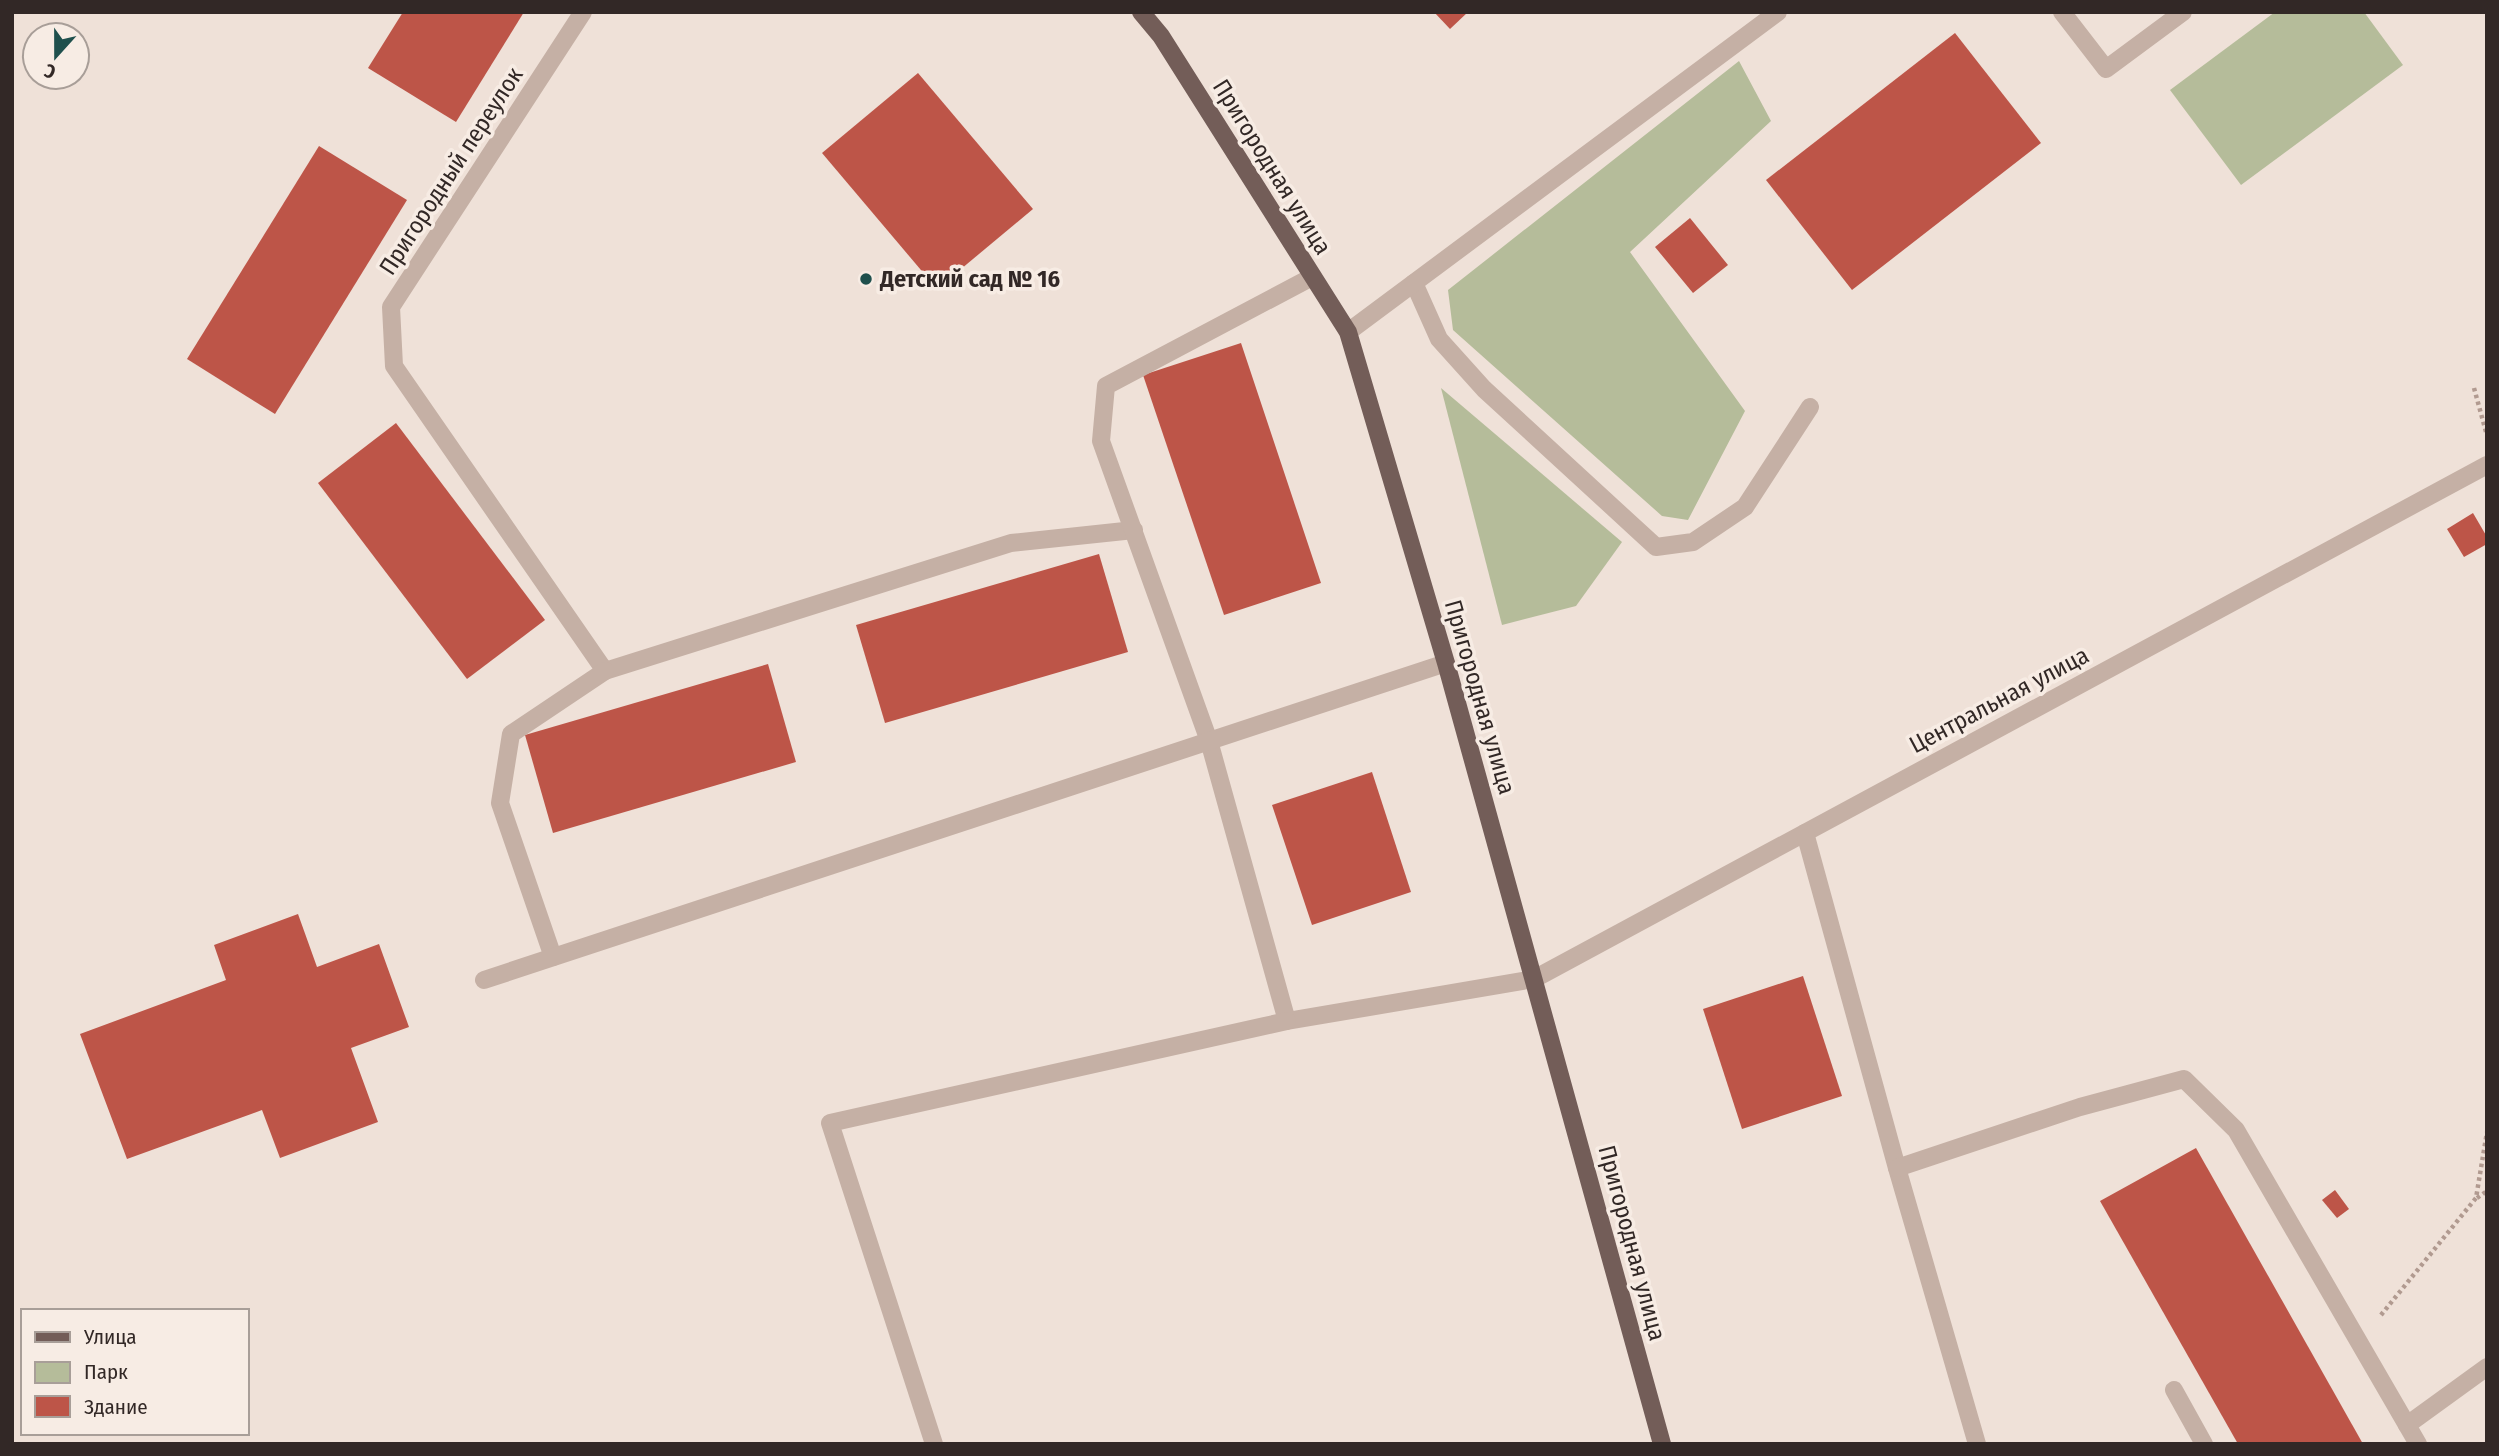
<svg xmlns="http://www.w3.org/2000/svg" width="2499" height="1456" font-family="'Fira Sans Condensed',sans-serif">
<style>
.green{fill:#b5bc9a}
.building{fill:#bd5548}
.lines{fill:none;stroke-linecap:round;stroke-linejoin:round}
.path{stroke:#b19a90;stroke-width:4.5;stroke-dasharray:3.5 3.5;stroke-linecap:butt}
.minor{stroke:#c5b0a5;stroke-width:18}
.major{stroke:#735d58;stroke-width:18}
.poi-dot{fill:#1f504d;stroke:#f7ece4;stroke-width:2.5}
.labels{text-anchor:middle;stroke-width:7;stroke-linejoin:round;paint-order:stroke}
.street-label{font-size:24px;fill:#322826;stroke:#f7ece4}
.poi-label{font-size:24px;font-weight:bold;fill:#322826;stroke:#f7ece4;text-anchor:start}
</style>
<rect width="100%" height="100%" fill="#efe1d8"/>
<g class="green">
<path d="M2275,12H2364L2403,65L2241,185L2170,90Z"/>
<path d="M1739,61L1771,121L1630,252L1745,411L1688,520L1662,516L1453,330L1448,290Z"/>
<path d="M1441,388L1622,542L1576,606L1502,625Z"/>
</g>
<g class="building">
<path d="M403,12H524L456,122L368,68Z"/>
<path d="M1434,12H1468L1450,29Z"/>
<path d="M1955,33L2041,143L1852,290L1766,180Z"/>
<path d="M918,73L1033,209L937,289L822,153Z"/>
<path d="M319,146L407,200L275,414L187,359Z"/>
<path d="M1690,218L1728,265L1693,293L1655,247Z"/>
<path d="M1241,343L1321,583L1224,615L1143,375Z"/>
<path d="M396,423L545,620L467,679L318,483Z"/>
<path d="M2473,513L2487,537V544L2464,557L2447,529Z"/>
<path d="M1099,554L1128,652L885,723L856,625Z"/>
<path d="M768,664L796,762L553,833L525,735Z"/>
<path d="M1372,772L1411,892L1312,925L1272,805Z"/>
<path d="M298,914L317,967L379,944L409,1027L351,1048L378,1122L280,1158L262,1110L127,1159L80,1034L226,980L214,945Z"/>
<path d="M1803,976L1842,1096L1742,1129L1703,1009Z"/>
<path d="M2196,1148L2363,1444H2238L2100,1201Z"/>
<path d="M2335,1190L2349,1209L2337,1218L2322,1200Z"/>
</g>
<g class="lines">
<g class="path">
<path d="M2474,388L2486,432"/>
<path d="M2477,1198L2487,1191"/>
<path d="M2381,1315L2476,1198L2487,1132"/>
</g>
<g class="minor">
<path d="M583,12L391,307L394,366L605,671L1011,543L1134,530"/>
<path d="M2062,12L2106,69L2183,12"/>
<path d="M1312,277L1106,386L1101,441L1209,741L1287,1021L1534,979L2487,465"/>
<path d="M1414,283L1439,339L1484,389L1656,547L1693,542L1745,507L1810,407"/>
<path d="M1348,332L1778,12"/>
<path d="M1805,833L1897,1168L1977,1444"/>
<path d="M553,957L500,803L511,734L605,671"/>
<path d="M484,980L1446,663"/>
<path d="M1897,1168L2080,1107L2184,1079L2236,1130L2418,1444"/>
<path d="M2174,1390L2204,1444"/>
<path d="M2407,1425L2487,1367"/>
<path d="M934,1444L830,1123L1287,1021"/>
</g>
<path class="major" d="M1141,12L1161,36L1348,332L1446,663L1662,1444"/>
</g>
<circle class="poi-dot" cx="866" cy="279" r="7"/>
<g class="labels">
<g class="street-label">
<text transform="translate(1272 167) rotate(58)" y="8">Пригородная улица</text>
<text transform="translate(451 171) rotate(-57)" y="8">Пригородный переулок</text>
<text transform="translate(1480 697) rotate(74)" y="8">Пригородная улица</text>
<text transform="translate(1999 700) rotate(-28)" y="8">Центральная улица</text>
<text transform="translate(1632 1243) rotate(75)" y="8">Пригородная улица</text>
</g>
<g class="poi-label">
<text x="880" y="287">Детский сад № 16</text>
</g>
</g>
<rect width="2499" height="1456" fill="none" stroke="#322826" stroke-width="28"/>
<rect x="21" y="1309" width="228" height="126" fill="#f7ece4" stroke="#a89e98" stroke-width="2"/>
<rect x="35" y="1332" width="35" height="10" fill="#735d58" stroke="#a89e98" stroke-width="2"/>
<text x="84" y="1344" font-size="21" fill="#322826">Улица</text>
<rect x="35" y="1362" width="35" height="21" fill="#b5bc9a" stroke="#a89e98" stroke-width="2"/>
<text x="84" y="1379" font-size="21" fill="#322826">Парк</text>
<rect x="35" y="1396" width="35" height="21" fill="#bd5548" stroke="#a89e98" stroke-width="2"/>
<text x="84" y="1414" font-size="21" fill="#322826">Здание</text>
<g transform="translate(56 56) rotate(201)"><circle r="33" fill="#f7ece4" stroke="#a89e98" stroke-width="2"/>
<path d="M0-5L12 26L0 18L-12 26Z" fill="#1f504d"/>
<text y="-10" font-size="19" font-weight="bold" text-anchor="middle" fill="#322826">С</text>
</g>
</svg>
